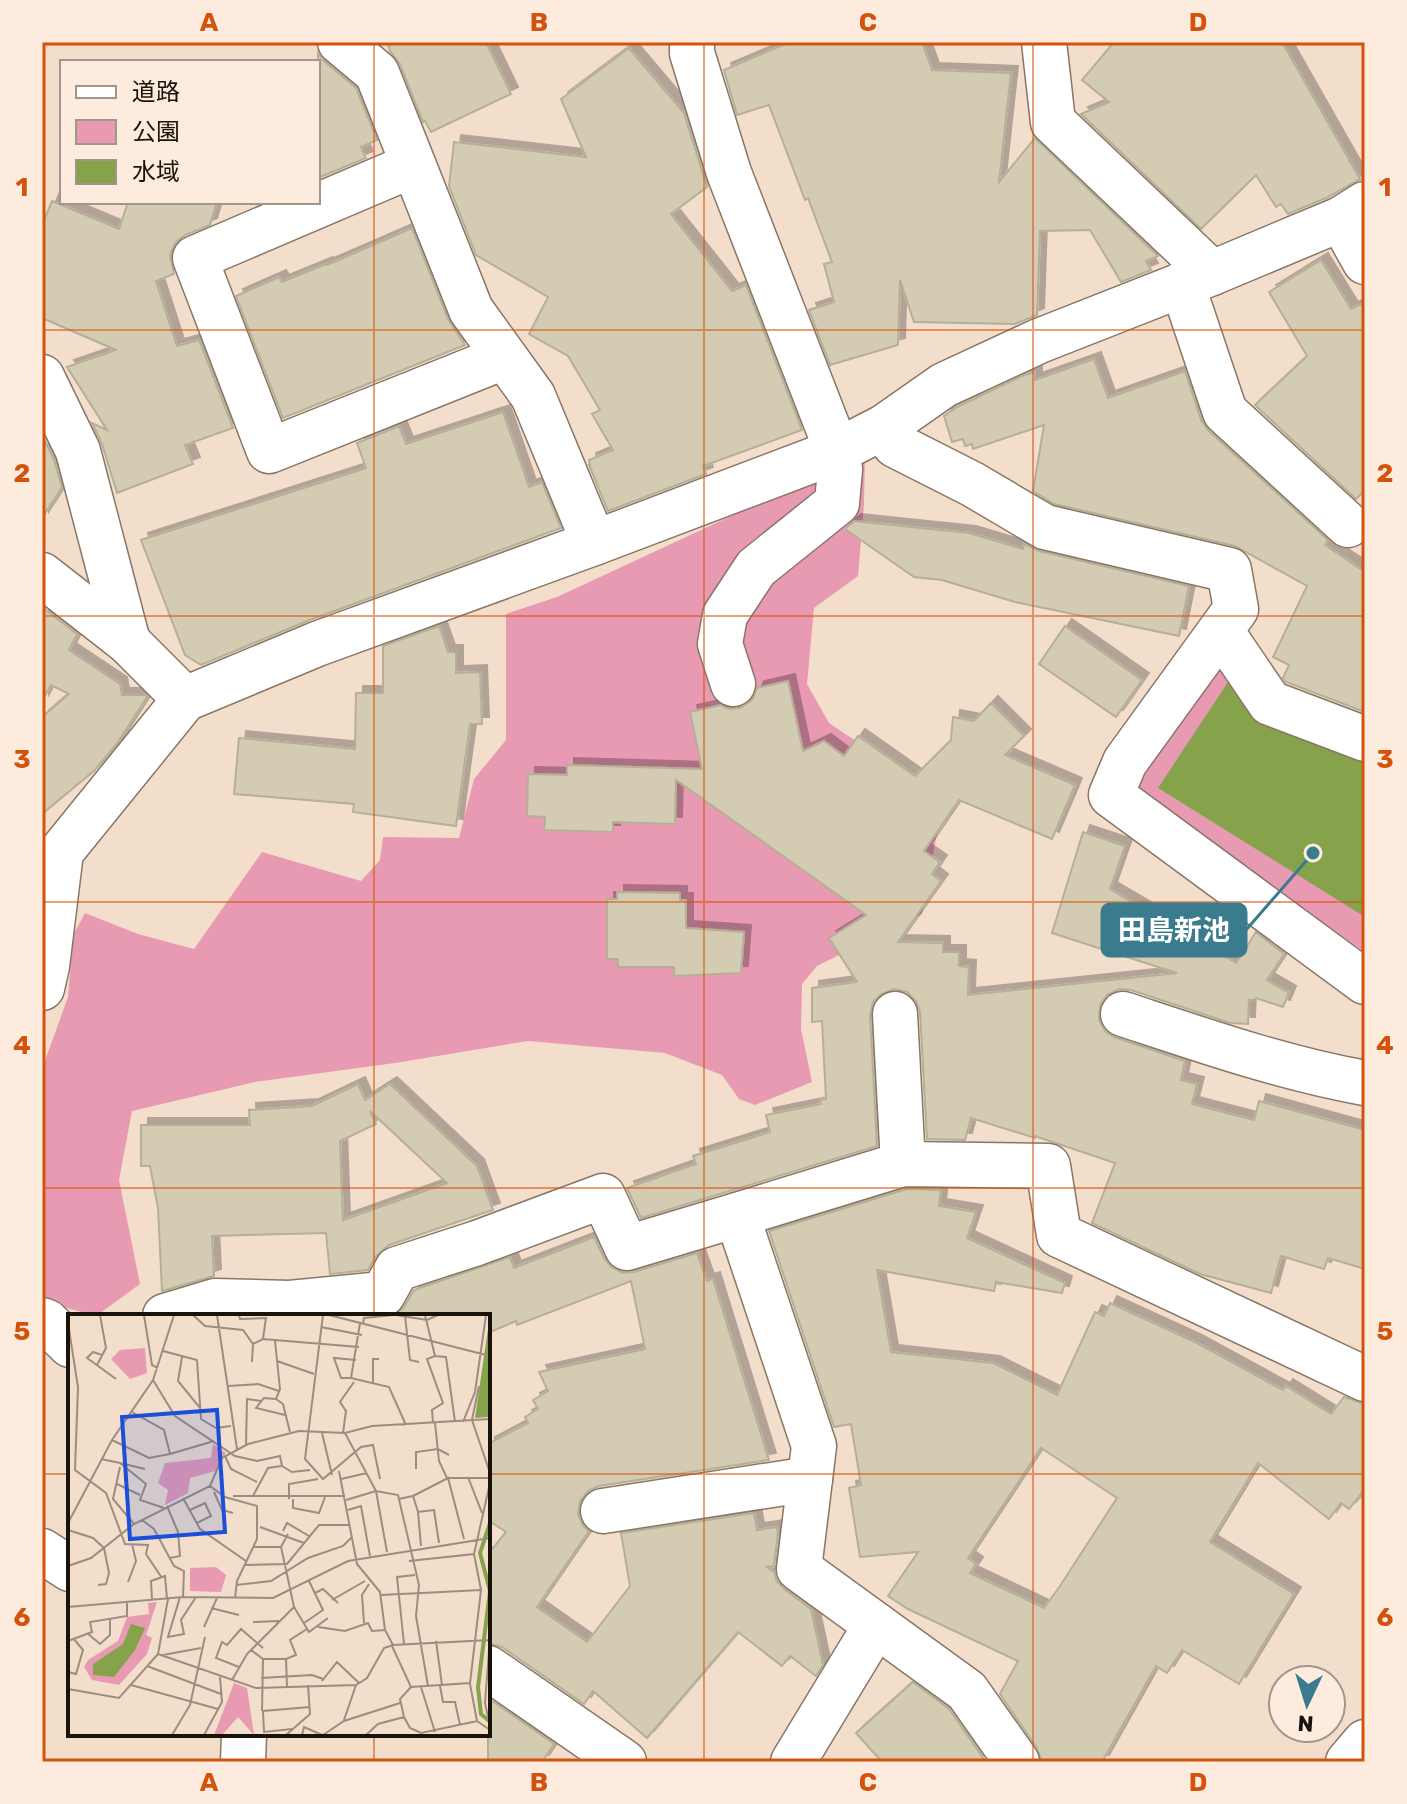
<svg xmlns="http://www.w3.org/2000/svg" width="1407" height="1804" font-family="Rubik,'Noto Sans JP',sans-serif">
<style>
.green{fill:#e99ab3}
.water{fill:#86a34b}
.building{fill:#d3ccb3;stroke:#b6af97;stroke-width:2;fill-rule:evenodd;filter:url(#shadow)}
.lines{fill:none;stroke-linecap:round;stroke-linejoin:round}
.minor-casing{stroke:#897666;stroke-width:47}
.minor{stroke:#fff;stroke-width:44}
.grid{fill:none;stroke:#d3520c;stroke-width:2;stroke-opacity:0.55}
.inset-river{fill:none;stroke:#86a34b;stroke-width:4}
.inset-road{fill:none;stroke:#9c8d7f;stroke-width:2}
.view{fill:#1d4ed8;fill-opacity:0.15;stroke:#1d4ed8;stroke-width:4}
.inset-edge{fill:none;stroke:#1a130c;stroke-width:4}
.leader{fill:none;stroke:#3a7b8e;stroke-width:3}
.callout-dot{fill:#3a7b8e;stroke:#fdecde;stroke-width:3}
.callout{fill:#3a7b8e;stroke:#3a7b8e;stroke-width:3}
.callout-label{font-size:28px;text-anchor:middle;font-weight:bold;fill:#fff}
.neatline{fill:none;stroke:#d3520c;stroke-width:3}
.grid-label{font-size:26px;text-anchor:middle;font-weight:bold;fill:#d3520c}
</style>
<defs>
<filter id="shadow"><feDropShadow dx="7" dy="-7" stdDeviation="0" flood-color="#0004"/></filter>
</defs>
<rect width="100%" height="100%" fill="#f3decc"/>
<g class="green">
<path d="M865,458L864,504L858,576L814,608L807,684L829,723L878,756L944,796L922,914L817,966L802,984L801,1029L812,1082L755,1105L739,1099L722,1075L665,1053L528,1041L395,1063L255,1082L132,1111L119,1180L140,1284L96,1316L42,1301V1069L68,997L73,935L85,913L138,934L194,949L262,852L361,881L380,860L383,837L459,838L474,779L506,740V614L557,597L772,497Z"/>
<path d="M1221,649L1365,746V952L1131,789Z"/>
</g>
<path class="water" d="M1232,676L1365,753V917L1158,788Z"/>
<g class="building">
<path d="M387,42H486L511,94L431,132L425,121L423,122L400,64L390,51Z"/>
<path d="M790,42H922L932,70L1011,73L999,182L1035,138L1158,256L1146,261L1151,270L1121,282L1090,230L1040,231L1037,315L1015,324L914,322L900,280L898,345L830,365L809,310L834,302L824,264L832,262L808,198L805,200L769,105L737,115L724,70Z"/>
<path d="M1114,42H1282L1360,179L1326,198L1288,214L1281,204L1276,207L1256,175L1201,229L1081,114L1109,102L1082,80Z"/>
<path d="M629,48L684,113L707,187L671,214L732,291L746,285L802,430L703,466L706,474L608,511L589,465H590L589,460L613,450L592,414L600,410L568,356L529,334L548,297L476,255L449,186L454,142L586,157L561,99Z"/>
<path d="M318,53L324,61L356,88L377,140L361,147L366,158L318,178Z"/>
<path d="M52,201L119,229L128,202H217L210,225L185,235L175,243L170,255L174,274L156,281L177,346L199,340L233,428L185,445L193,464L117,493L102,444L92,423L107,430L67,367L116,350L42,318V225Z"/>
<path d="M412,228L448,319L465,345L283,418L236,296L279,277L282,282L326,264L327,265Z"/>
<path d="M1321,260L1351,309L1365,302V490L1356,499L1255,405L1307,356L1269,292Z"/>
<path d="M1094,359L1108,398L1185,371L1201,420L1208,430L1328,540L1325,545L1365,572V712L1286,682L1283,678L1289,665L1273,657L1307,586L1235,546L1054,504L1033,491L1044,425L973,449L972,444L965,446L963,439L952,442L944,416L957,407L1024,375L1035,372V380Z"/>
<path d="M503,412L529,487L542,482L561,528L307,621L201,665L185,655L141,540L366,468L357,443L399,426L406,444Z"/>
<path d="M42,434L54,460L62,487L42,518Z"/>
<path d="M854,521L969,533L1023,549L1024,544L1039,551L1189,586L1179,636L1015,602L942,580L914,577L845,529Z"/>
<path d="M42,607L77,634L69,650L120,684L122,695H145L147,697L118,742L95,770L42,814V717L69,694L51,685L42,701Z"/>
<path d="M439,626L448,652H456V673L480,672L482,724H470L456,826L353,812L354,804L234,794L239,738L355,749L356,693H383V646Z"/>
<path d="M1065,626L1142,680L1116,717L1039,664Z"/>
<path d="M788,681L803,751L824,741L844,756L858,736L915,776L951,740L953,717L974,721L991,703L1024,736L1005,755L1075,785L1052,839L959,800L924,851L940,862L932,874L941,881L898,942L943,943V952H959V966L969,967L968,995L1177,973L1052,933L1083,832L1125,846L1110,889L1236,963L1256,932L1284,954L1267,980L1289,993L1283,1007L1256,998L1255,1000H1249L1248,1024L1230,1023L1131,990L1119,989L1107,995L1100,1005L1099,1020L1105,1031L1114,1037L1185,1061L1181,1080L1197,1084L1192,1104L1254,1120L1259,1101L1365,1130V1269L1328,1258L1324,1269L1281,1256L1271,1293L1200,1274L1092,1223L1115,1163L1035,1136V1138L971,1118L965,1140L927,1139L920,1012L916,1001L907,992L894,989L881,994L873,1002L870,1015L877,1146L641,1218L627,1188L696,1164L693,1156L770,1132L766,1115L821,1104L820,1100L826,1099L822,1021L812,1022V988L857,982L829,938L866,915L676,780L675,824L613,822V832L544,830L545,817L527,816L528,774L567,775V765L702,769L690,712L721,705L729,709L740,708L752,700L757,688Z"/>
<path d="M617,892L680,893V900H686V928L744,932L741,973L674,976V967H618V959H607V899H617Z"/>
<path d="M358,1084L365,1100L390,1084L477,1166L493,1210L389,1245L376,1256L368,1270L330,1274L326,1233L212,1236L214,1276L162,1291L158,1208L150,1166H141V1125H250L249,1110L312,1106ZM370,1111L447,1183L343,1220L340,1141L376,1124Z"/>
<path d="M907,1189L941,1190L939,1206L976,1212L967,1238L1065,1283L1062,1293L996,1282L994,1291L877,1270L891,1352L993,1363L1057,1395L1095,1312L1104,1316L1110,1303L1195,1342L1283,1390L1286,1386L1331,1414L1344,1397L1365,1404V1489L1349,1509L1341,1503L1329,1519L1258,1463L1210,1542L1294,1594L1239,1684L1182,1650L1167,1673L1156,1666L1102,1762H1042L1037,1748L1000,1694L1018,1661L908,1609L888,1596L918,1552L860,1557L849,1488L861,1485L851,1424L834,1427L769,1231ZM1041,1448L1117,1498L1060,1586L1044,1608L970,1573L976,1564L968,1558Z"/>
<path d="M594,1237L604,1258L611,1267L623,1273L634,1272L697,1253L707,1281L713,1279L769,1460L599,1486L588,1491L580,1501L578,1514L583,1526L589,1531L537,1607L587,1642L630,1586L621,1533L754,1513L757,1530L776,1527L778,1532L774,1566L767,1567L775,1573L776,1580L784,1589L811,1609L823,1665L816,1676L790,1656L782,1666L738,1632L647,1738L593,1691L584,1704L502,1647L488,1643V1554L506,1532L488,1520V1444L528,1423L525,1417L538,1409L533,1400L548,1391L539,1372L645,1349L631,1281L517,1325L516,1321L488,1333V1316H394L404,1307L414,1290L510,1257L514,1268Z"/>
<path d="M913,1682L949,1709L986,1762H882L856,1733Z"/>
<path d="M488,1698L554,1744L542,1762H488Z"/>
</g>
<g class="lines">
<g class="minor-casing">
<g id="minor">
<path d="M340,42L377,73L471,310L533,396L594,543"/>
<path d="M692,42V53L729,173L837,451L840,469L837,503L756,568L725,615L720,644L733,684"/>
<path d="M1044,42L1053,122L1212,273"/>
<path d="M413,165L195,258L269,451L504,357"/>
<path d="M1341,219L1365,262"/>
<path d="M1182,284L1225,412L1348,525"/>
<path d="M42,377L78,451L128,642"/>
<path d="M884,427L895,445L972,484L1045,527L1229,570L1236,609L1125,762L1111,795L1365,982"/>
<path d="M42,575L128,642L185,699"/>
<path d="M1221,631L1270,703L1365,739"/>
<path d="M42,988L47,966L61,852L185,699L317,644L594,543L837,451L884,427L944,385L1039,341L1212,273L1341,219L1365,204"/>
<path d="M895,1014L903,1164"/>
<path d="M1123,1014C1202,1040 1282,1068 1365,1083"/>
<path d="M165,1316L215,1301L290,1303L383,1294L397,1269L477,1243L603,1196L627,1248L737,1215"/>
<path d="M42,1320L47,1322L70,1345"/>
<path d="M603,1511L810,1479"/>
<path d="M42,1551L70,1569"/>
<path d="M488,1668L624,1762"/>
<path d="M243,1762L244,1734"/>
<path d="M793,1762L876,1625"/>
<path d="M1017,1762L967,1691L799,1569L814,1446L737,1215L903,1164L1048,1166L1059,1235L1365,1379"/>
<path d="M1348,1762L1365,1742"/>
</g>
</g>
<use href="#minor" class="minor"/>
</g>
<path class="grid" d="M374,42V1316M704,42V1762M1033,42V1762M42,330H1365M42,616H1365M42,902H1365M42,1188H1365M42,1474H70M488,1474H1365M374,1734V1762"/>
<g transform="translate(68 1314)">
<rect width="422" height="422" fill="#f3decc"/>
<path d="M77,34L79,59L62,65L43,45L52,36ZM145,130L158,139L147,157L122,164L120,179L97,191L100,176L90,169L97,149L143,144ZM148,253L158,261L153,278L122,277V254ZM89,288L78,321L84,324L79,340L51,371L24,366L16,353L20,346L50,327L59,303L81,300L80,289ZM166,369L179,374L186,421L170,403L154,421H146Z" fill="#e99ab3"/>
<path d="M422,1V94L420,103L407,104ZM63,310L77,314L67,336L46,363L25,361V350L55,330Z" fill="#86a34b"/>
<path class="inset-river" d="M422,209L412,239L422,277M421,407L413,400L410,373L422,277"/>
<path class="inset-road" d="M76,1L84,51L90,54M125,1L137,12L175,16L185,30L184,48M149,1L169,135M171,1L172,5L198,4L195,25M255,1L237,145L255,165L293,133L305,131L312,165M261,1L422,42M328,1L359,6L370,1M357,1L367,42L378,43L387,108M337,2L342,46L351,48M0,9L10,73L7,156L38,179L57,230L80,231L78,240L94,264M292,9L283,64L321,73L338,111M295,10L296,4L326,1M253,13L294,21M207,27L212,75L208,85L215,90L222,118M185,30L195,25L291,33M95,37L129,46L133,105L148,114L163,112M34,41L25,38L19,44L48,65M114,43L110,67L132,94M209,47L246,60M29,51L38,34L32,1M283,64H273L266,44L288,46M85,66L107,102L167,142L189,147L212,142L214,152L200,154L185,182M305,71V45H311M160,72L190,70L211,77M411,72L404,106L422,159M208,85L196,84L188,94L217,101M395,108L407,78L418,1M365,109L364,96L375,89L359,45L367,42M367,109L371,147L379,164M254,119L264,161M275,119L278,97L272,88L286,68M277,119L308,177L319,238M44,126L81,144L102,140L96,116L64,98M178,131L179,85L194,87M102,140L146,127M157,142L163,155L189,168M33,145L52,149L78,170L72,186L96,194M52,149L77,155M214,152L224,158L242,156M52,153L45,185L66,210M348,155V138L370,135L381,141M271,157L289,250L312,278L317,316L325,331M400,163L414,199M380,164H422M273,165L299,159M49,170L72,181M142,172L157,183L189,192V225L169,267L167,284M146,178L154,196L165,199M165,182H277M345,182L380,164L396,225M115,184L132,215L178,247M221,185V170L250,165M225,185V194L251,199L257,183M331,185L345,182L350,198L366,196L371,229M278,186L308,177L330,181L351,271L348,302L360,372M99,192L110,218L112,242L102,244M122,196L137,189L143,202L129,209M280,196L293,192L302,242M350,198L353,232M74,206L86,215L106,252L116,257L115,283M0,209L44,126L85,66L106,1M192,213L236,229M0,216L25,224L36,234L41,259L38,270L30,271M215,217L219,209L241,222M220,220L213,233L226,293L241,318L260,304M186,233H213M406,240L413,276M341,247L406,240L422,169M177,251L219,250L251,211H282M0,252L23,244L66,210L142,172L154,144L180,130L231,117L277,119L304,112L422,105M60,268L68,247L64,230M168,271L203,267L240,244L275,232L284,223M247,279L255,275L270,289M313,281L413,276L402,369L343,373M112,283L100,323L116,320L113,306L128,283M84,286L83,267L97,262L99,285M264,286L297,267M0,293L115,283L205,284L280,247L422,224M143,294L171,301M185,308L211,307M236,309L255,296L241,267M296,309L294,281L301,270M136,313L149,284M250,313L277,317L300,309L304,317L317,316M19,319L32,330L42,321V304M422,323L417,389L422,413M0,327L24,318L22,308L59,302V289M368,327L374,371M336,330L329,263L347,261M183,336L195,345H218M90,340L188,374L288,371L299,364L316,334L325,331L422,326M95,341L133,334M79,352L153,380M171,353L148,344L154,328L159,331L173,315L195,334M0,358L8,360L15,336L6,325M193,364L244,361L255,365M164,366L179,340L226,293M254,367L269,348L291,369M402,370L409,407M63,371L150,395M219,372L218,345L228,341L222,326L239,315M372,372L375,388H387L392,411M353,373L367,418M0,375L51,384L90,340L100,285M194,397L195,345M336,403L342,414L353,419L409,407L422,416M276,406L288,371M224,415L196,418L195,397L242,393M104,421L122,391L137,323M136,421L154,388L152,363M218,421L242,400L240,371M234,421L236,413L254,421M255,421L276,407L332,389M298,421L310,410L336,403L332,385L343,373L324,332"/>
<path class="view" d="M149,96L157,218L62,225L54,103Z"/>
<rect width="422" height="422" class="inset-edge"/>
</g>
<path class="leader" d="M1313 853L1246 930"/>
<circle class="callout-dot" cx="1313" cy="853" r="8"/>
<rect class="callout" x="1102" y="904" width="144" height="52" rx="8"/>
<g class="callout-label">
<text x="1174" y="940">田島新池</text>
</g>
<rect width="1407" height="1804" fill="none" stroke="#fdecde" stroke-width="88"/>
<rect x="60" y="60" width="260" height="144" fill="#fdecde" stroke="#a2958a" stroke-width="2"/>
<rect x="76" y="86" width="40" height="12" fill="#ffffff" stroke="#a2958a" stroke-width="2"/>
<text x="132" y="100" font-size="24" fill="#1a130c">道路</text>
<rect x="76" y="120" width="40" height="24" fill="#e99ab3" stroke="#a2958a" stroke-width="2"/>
<text x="132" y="140" font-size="24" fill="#1a130c">公園</text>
<rect x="76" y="160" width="40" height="24" fill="#86a34b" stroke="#a2958a" stroke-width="2"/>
<text x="132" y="180" font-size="24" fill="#1a130c">水域</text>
<g transform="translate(1307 1704) rotate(184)"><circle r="38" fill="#fdecde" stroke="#a2958a" stroke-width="2"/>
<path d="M0-6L14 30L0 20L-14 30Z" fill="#3a7b8e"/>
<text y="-12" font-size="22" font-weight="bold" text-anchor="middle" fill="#1a130c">N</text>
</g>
<rect x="44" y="44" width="1319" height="1716" class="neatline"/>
<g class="grid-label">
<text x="209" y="31">A</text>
<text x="539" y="31">B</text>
<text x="868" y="31">C</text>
<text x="1198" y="31">D</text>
<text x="22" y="196">1</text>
<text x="1385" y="196">1</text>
<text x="22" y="482">2</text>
<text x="1385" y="482">2</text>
<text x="22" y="768">3</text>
<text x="1385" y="768">3</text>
<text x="22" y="1054">4</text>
<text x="1385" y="1054">4</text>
<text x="22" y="1340">5</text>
<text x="1385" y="1340">5</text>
<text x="22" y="1626">6</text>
<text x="1385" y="1626">6</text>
<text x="209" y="1791">A</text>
<text x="539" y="1791">B</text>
<text x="868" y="1791">C</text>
<text x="1198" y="1791">D</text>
</g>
</svg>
